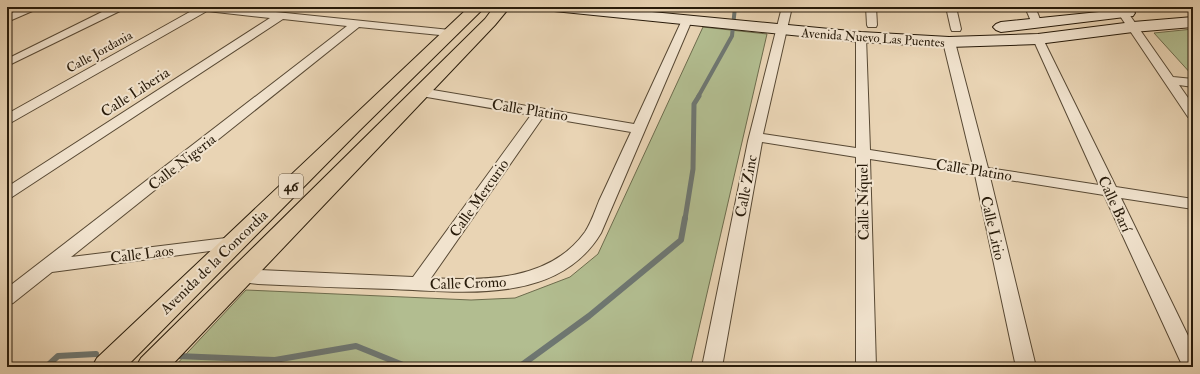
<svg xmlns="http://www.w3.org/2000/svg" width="1200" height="374" font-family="'IM FELL Double Pica',serif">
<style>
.green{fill:#b2bd90;stroke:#6d6c4d}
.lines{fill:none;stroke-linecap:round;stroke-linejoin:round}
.stream-far2{stroke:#6e7772;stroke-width:4}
.stream-far1{stroke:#6e7772;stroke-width:5}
.stream{stroke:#6e7772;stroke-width:6}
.street-casing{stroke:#584934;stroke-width:2}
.secondary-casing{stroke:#281b0a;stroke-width:2}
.primary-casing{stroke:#281b0a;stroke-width:2}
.street{fill:#f1e3ce;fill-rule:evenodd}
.secondary{fill:#f1e3ce;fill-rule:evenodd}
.primary{fill:#e9d4b4;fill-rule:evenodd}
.labels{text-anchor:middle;stroke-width:4;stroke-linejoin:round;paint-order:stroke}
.far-street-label{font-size:13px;fill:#281b0a;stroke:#f1e3ce}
.shield{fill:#f1e3ce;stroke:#645745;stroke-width:1}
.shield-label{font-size:14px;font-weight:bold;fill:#281b0a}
.street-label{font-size:15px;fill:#281b0a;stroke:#f1e3ce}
</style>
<rect width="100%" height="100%" fill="#e9d4b4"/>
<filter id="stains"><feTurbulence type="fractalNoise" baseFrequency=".005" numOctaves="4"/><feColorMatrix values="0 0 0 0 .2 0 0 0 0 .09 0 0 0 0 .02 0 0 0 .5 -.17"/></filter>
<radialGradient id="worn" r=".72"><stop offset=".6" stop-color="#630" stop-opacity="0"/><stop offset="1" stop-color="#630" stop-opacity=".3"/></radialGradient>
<g class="green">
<path d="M703,27L767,34L690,367H174L246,290L471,300L515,298L570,277L598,254Z"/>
<path d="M1193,29V76L1154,33Z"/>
</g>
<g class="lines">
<path class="stream-far2" d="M698,97L732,36L735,7"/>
<path class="stream-far1" d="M685,219L693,169L694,104L699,96"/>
<g class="stream">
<path d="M177,356L275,360L356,346L408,367"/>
<path d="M46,367L58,356L96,354"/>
<path d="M519,367L589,316L681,240L685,218"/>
</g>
<g class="street-casing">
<g id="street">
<path d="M25,7H38L37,9L7,22V15Z"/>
<path d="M112,7H125L124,9L7,66V59Z"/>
<path d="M192,7H227L450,30L455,33L450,36L359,27L71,257L234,237L240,239L242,243L240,247L52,272L13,303L7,305V288L347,26L283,19L12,197L7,199V187L270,18L207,11L12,122L7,123V114L195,9Z"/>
<path d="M782,7H792L763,134L856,148V37L861,34L866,37L870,150L973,166L943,42L949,39L955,42L988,168L1099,185L1033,39L1038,36L1042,37L1116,187L1193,199V209L1121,198L1193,346V367H1183L1104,195L990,177L1036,367H1016L975,175L870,159L876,367H856V157L762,142L722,367H702L748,141Z"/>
<path d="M866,7H876L877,25L876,27H868L867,25Z"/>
<path d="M946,7H956L961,29L960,31H952L951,29Z"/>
<path d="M1025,7H1035L1042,24L1041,26H1033Z"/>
<path d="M1114,7H1124L1173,77L1193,79V87L1179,85L1193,105V118L1188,117Z"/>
<path d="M687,17L692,20L601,233C558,305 462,292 392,289C348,288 303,286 258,284L232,281L229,276L232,271L238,269L413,277L531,115L421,96L417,95L415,92L417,89L421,88L634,124L682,20ZM543,117L631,132C620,155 610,178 599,201C595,211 591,223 585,232C550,281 485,281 431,278Z"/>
</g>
</g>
<g class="secondary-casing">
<g id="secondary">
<path d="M547,7H600L861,32L949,37L1038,34L1133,22L1193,17V27L1133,32L1038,44L949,47L861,42L554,11L549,10Z"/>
<path d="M1128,9L1133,10L1135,13L1133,16L1001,32L996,30L993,27L996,24L1001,22Z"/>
</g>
</g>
<g class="primary-casing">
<g id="primary">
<path d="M469,7H485L360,130L126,367H92L97,358Z"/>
<path d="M494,7L509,8L495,25L170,367H136L141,358L485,19Z"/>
</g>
</g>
<use href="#street" class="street"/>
<use href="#secondary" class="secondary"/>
<use href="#primary" class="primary"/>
</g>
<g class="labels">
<g class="far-street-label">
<text transform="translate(873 37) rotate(4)" y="5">Avenida Nuevo Las Puentes</text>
<text transform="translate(99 51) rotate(-29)" y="5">Calle Jordania</text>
</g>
<rect class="shield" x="279" y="174" width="24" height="24" rx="3"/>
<g class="shield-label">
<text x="291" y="191">46</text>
</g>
<g class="street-label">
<text transform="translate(135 92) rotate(-33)" y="5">Calle Liberia</text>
<text transform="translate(530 110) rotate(9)" y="5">Calle Platino</text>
<text transform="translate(182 162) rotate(-38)" y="5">Calle Nigeria</text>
<text transform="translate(974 170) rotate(9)" y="5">Calle Platino</text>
<text transform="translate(746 186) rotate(-79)" y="5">Calle Zinc</text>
<text transform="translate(479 198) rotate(-55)" y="5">Calle Mercurio</text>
<text transform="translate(863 202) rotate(-91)" y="5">Calle Níquel</text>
<text transform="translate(1115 204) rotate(65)" y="5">Calle Barí</text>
<text transform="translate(993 228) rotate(77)" y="5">Calle Litio</text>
<text transform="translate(142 254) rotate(-7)" y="5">Calle Laos</text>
<text transform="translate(214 262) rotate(-44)" y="5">Avenida de la Concordia</text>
<text transform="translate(468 283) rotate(-2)" y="5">Calle Cromo</text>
</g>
</g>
<rect width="1200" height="374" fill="none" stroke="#e9d4b4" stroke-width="24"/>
<rect x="8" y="8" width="1184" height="358" fill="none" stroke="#281b0a" stroke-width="2"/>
<rect x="12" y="12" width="1176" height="350" fill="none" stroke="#281b0a"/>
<rect width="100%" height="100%" filter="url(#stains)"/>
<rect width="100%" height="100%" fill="url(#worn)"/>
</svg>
